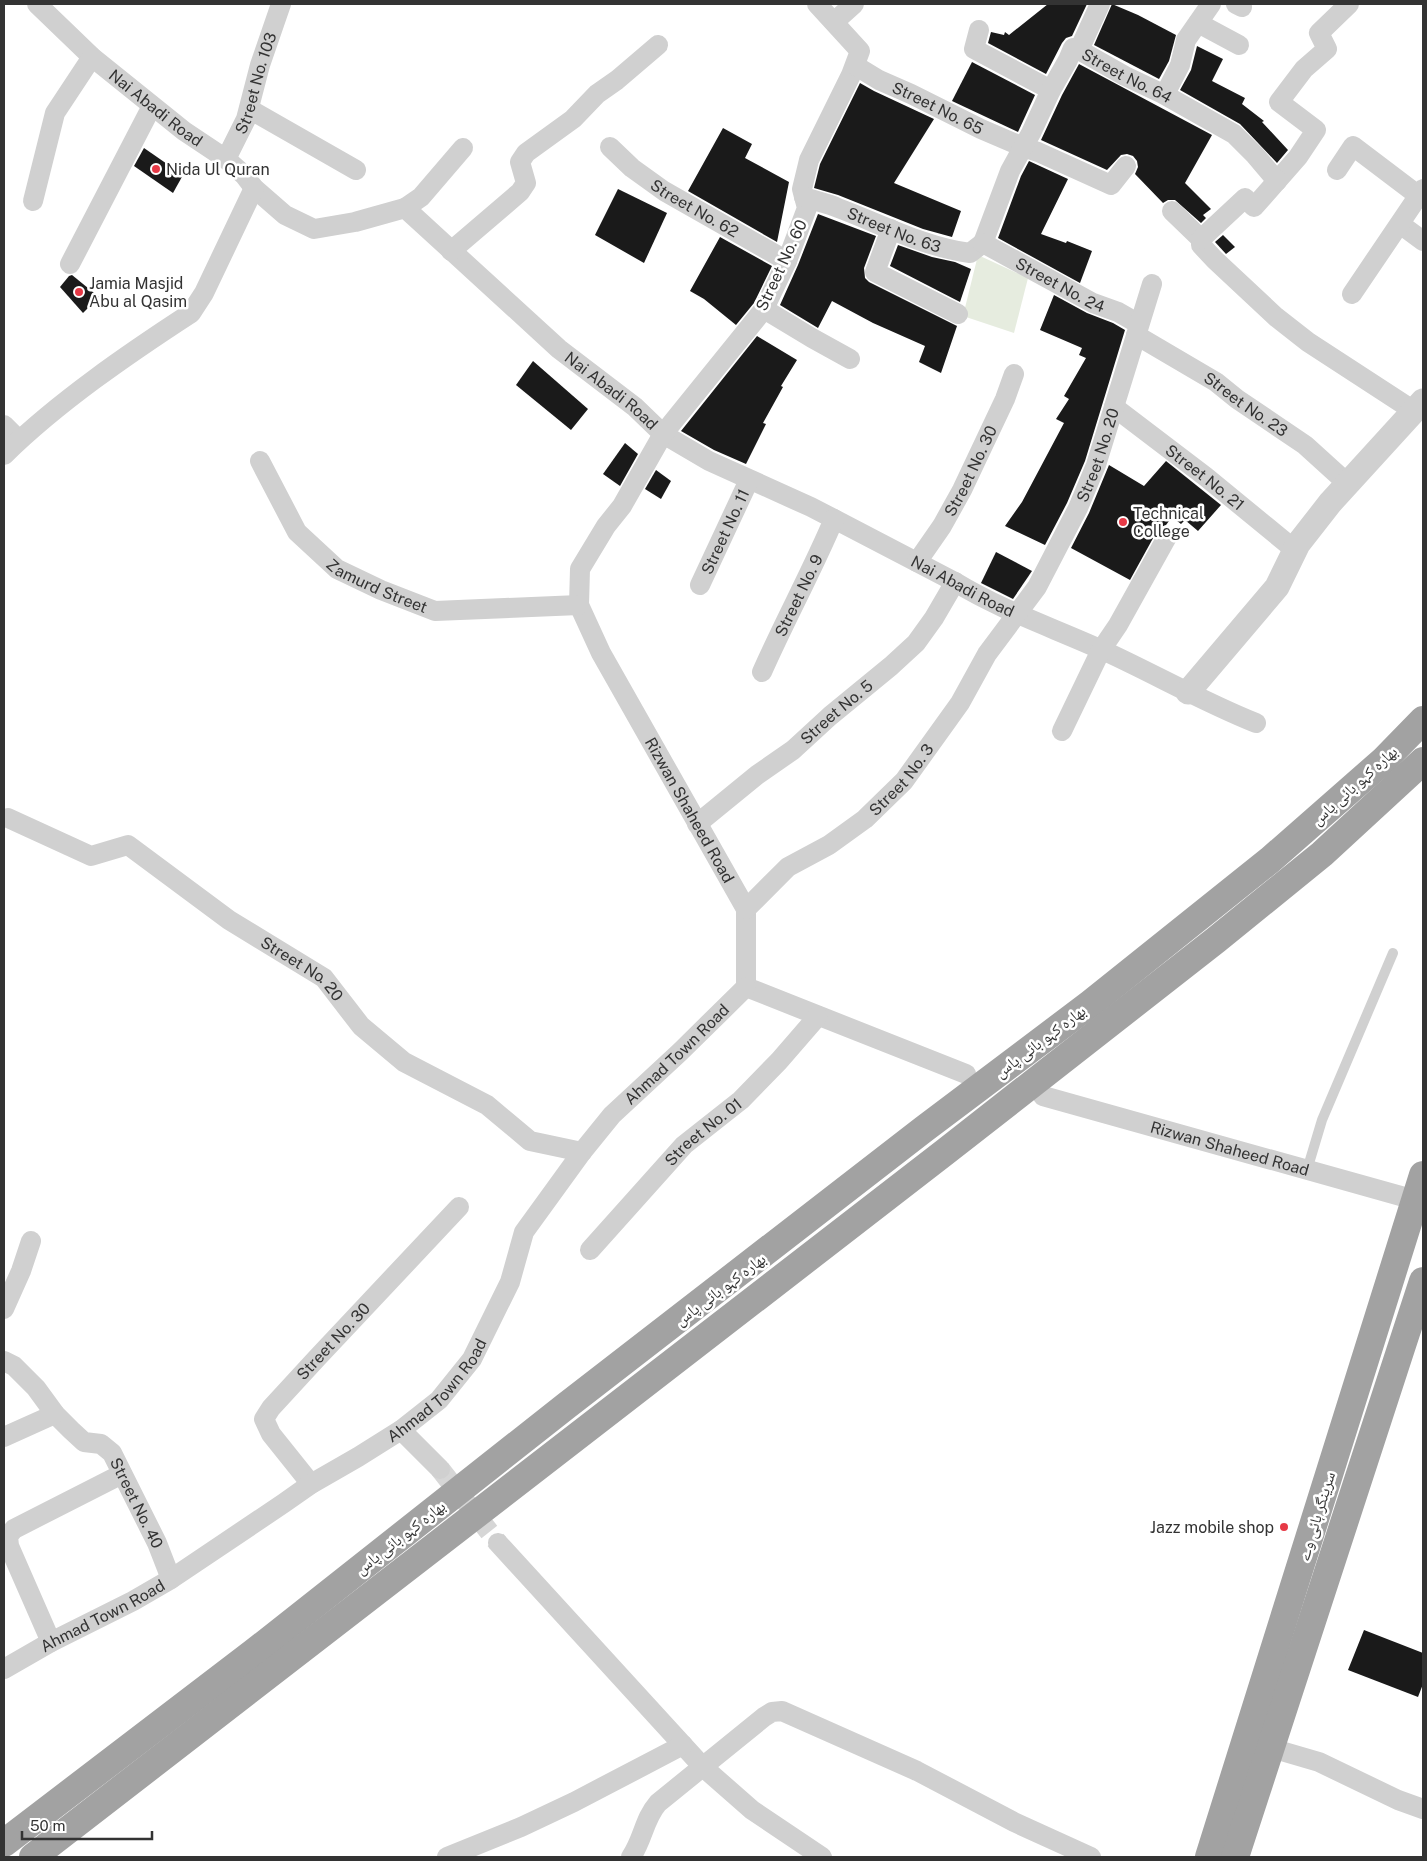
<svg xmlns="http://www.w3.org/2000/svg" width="1427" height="1861" font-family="'Public Sans','Noto Naskh Arabic',sans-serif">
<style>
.green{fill:#e6ecdf}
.building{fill:#1a1a1a}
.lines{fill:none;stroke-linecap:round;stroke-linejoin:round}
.minor-tunnel{stroke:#d6d6d6;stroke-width:20;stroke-dasharray:20 10;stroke-linecap:butt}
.service{stroke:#d0d0d0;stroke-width:10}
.minor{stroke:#d0d0d0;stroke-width:20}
.tertiary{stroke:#d0d0d0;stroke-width:25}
.trunk{stroke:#a2a2a2;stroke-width:28}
.poi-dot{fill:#e63946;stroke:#fff;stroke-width:2}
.labels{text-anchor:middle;stroke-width:5;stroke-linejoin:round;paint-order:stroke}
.street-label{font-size:16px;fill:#333;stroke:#fff}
.poi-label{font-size:16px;fill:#333;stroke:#fff;text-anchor:start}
</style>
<rect width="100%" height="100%" fill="#fff"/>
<path class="green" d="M978,255L1028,278L1014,333L963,316Z"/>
<g class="building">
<path d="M1048,4H1087L1072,36L1066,38L1062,43L1046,74L988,43L991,32L1004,35L1005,32L1009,35Z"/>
<path d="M1112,4L1138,15L1176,35L1169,61L1159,79L1094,45Z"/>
<path d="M1197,46L1223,59L1212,81L1245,98L1242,104L1264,121L1262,122L1288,150L1277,163L1240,124L1180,90L1191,70Z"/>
<path d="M972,62L1035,95L1018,132L952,101Z"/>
<path d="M1079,64L1212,135L1185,183L1211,209L1203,215L1206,218L1201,223L1175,200H1168L1163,203L1135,174L1138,167L1137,161L1133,156L1127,154L1121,155L1107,170L1041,140L1062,95Z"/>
<path d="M860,83L874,91L934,119L894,183L961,211L952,237L923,229L838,195L814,188L820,164Z"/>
<path d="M723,128L752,144L745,158L789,182L777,242L688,191Z"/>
<path d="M144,148L183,175L173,193L134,166Z"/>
<path d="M1029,161L1068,179L1041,234L1066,243L1067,241L1092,251L1080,283L998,238L1021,176Z"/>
<path d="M618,189L667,213L644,263L595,235Z"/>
<path d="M818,214L876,236L864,268L865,278L869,282L957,326L941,373L919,362L925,346L873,323L832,301L818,328L780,305L798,265Z"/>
<path d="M1223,235L1235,247L1226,254L1215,242Z"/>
<path d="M720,237L772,266L754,303L736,325L704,299L690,291Z"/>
<path d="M898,245L932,257L955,262L971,269L960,302L890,266Z"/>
<path d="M72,275L99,297L83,313L60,287L69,276Z"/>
<path d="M1054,295L1087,313L1113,323L1125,330L1085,461L1067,503L1045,545L1005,526L1022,502L1064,423L1056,419L1069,399L1064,396L1086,358L1079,355L1082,348L1040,330Z"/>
<path d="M757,336L797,360L781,386L783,387L763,423L766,424L746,464L714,450L681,431Z"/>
<path d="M533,361L588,409L571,430L516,385Z"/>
<path d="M625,443L638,454L620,486L603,474Z"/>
<path d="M1166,461L1221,505L1198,531L1185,520L1181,524L1172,517L1166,525L1161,527L1157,531L1130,580L1071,548L1089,513L1109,465L1144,486Z"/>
<path d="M656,470L671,481L661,499L645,489Z"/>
<path d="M996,552L1032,571L1013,599L981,583Z"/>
<path d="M1364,1630L1423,1653V1684L1418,1697L1348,1670Z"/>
</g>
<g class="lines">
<path class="minor-tunnel" d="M440,1469L498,1543"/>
<path class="service" d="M1307,1170L1322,1120L1393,953"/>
<g class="minor">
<path id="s1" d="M37,4L92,57L184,131L226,159L244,175L254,188L285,215L314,229L355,222L405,208L559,349L635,407L663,434L709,461L811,507L955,582C1001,610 1051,627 1100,649C1153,673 1203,702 1256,723"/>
<path id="s2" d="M817,4L860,51L851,75L809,160L802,189L807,208L787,261L764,309L663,434L622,506L606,526L580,569L579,605L601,653L746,909V987L966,1074"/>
<path d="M1236,4L1242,7"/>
<path d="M834,22L854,4"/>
<path d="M1198,23L1239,45"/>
<path d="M979,30L974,49L1051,90"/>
<path d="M1079,50L1100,4"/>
<path id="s3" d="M856,66L879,80L911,94L981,129L1023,147L1038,152L1111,185L1126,166"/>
<path d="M1165,94L1180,65L1186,40L1211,4"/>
<path d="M249,109L356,170"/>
<path id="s4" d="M610,147L632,168L664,191L787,261"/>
<path id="s5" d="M226,159L246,119L260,65L281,4"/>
<path d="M1337,170L1353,146L1419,196"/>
<path id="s6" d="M804,197C815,201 827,203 838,208C881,224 924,247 970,253L983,243"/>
<path d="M33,201L55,113L92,57"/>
<path d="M405,208L421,197L463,148"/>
<path d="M1172,211L1201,239V245L1215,260L1276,317L1308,342L1414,411"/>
<path d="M1400,224L1423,241"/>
<path d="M891,229L875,272L958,314"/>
<path d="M1201,239L1245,198L1254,207L1298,157L1316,130L1279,102L1304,69L1327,49L1319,33L1349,4"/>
<path id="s7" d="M983,243L1010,171L1031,133L1051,90L1068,60L1073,48L1079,50L1125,76L1163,94L1234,134L1255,155L1277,181"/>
<path id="s8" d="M983,243L1093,303L1118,312L1139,324"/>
<path d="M451,251L520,192L526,183L520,162L526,153L573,119L597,94L617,80L658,45"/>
<path d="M70,264L152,106"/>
<path d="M1352,294L1423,189"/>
<path d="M764,309L812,338L850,359"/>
<path id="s9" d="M1136,335L1216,382L1237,399L1305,445L1348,484"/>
<path id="s10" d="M1114,407L1206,477L1295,550"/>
<path d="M4,425L19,440"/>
<path d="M4,455C58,402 128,354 191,313L204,293L254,188"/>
<path id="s11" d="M260,461L297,532L337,569L381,590L435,611L579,605"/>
<path id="s12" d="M917,562L942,526L962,490L1005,399L1014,374"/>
<path id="s13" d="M700,585L749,480"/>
<path id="s14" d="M762,672C785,620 812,571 834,519"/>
<path d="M1062,731L1101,650L1118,625L1167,537"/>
<path id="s15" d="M8,818L91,856L128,845L229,920L324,978L361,1026L404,1062L487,1105L530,1141L582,1152"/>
<path id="s16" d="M697,824L757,775L793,750L830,716L891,666L916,643L934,618L955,582"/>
<path id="s17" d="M746,909L788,867L829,845L865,819L904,781L960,703L987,654L1037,587L1078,508L1096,465L1152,284"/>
<path id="s18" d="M1043,1096L1415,1200"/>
<path id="s19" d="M590,1250L684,1145L741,1100L779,1061L818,1016"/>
<path d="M4,1309L21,1271L31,1241"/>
<path id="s20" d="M4,1361L14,1366L36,1388L55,1414L71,1430L84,1442L101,1444L112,1453L157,1543L171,1579"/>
<path d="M401,1430L440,1469"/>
<path d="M4,1437L55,1414"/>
<path id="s21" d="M311,1484L271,1434L264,1419L271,1408L317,1358L459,1207"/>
<path d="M498,1543L703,1767L752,1810L822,1857"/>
<path d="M51,1642L9,1546L8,1536L14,1529L122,1474"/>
<path id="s22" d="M4,1669L51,1642L133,1601L171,1579L284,1503L311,1484L358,1457L401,1430L439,1400L472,1359L510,1282L524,1232L582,1152L612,1115L680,1052L746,987"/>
<path d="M1271,1748L1319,1762L1398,1800L1423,1809"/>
<path d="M447,1857L521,1827L574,1802L683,1745"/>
<path d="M631,1857C643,1840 644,1819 658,1803L764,1717L772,1712L782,1711L917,1771L1014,1822L1091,1857"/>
</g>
<path class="tertiary" d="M1188,692L1277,587L1298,544L1330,503L1423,401"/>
<g class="trunk">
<path d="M4,1843L253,1653L566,1406L924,1129L1090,1004L1270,860L1384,760L1423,720"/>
<path d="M33,1857L945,1152L1216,940L1322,854L1423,761"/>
<path d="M1209,1857L1423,1175"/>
<path d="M1235,1857L1423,1281"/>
</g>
</g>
<g class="poi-dot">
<circle cx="156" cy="169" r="5"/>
<circle cx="79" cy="292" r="5"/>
<circle cx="1123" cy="522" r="5"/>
<circle cx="1284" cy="1527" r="5"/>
</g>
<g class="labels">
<g class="street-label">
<text dy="6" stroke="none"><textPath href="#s7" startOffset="276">Street No. 64</textPath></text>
<text dy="6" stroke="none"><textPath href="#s5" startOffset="82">Street No. 103</textPath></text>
<text dy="6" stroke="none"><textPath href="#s1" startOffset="158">Nai Abadi Road</textPath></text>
<text dy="6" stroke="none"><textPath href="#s3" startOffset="92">Street No. 65</textPath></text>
<text dy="6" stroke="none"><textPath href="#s4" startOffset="105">Street No. 62</textPath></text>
<text dy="6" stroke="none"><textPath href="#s6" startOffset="96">Street No. 63</textPath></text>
<text transform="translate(781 265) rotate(-65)" y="6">Street No. 60</text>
<text dy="6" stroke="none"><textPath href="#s8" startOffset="88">Street No. 24</textPath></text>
<text dy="6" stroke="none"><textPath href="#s1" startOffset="728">Nai Abadi Road</textPath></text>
<text dy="6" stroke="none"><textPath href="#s9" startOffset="130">Street No. 23</textPath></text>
<text dy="6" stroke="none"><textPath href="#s17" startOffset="586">Street No. 20</textPath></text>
<text dy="6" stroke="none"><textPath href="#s12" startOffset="106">Street No. 30</textPath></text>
<text dy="6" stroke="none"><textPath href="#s10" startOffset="115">Street No. 21</textPath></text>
<text dy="6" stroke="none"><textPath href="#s13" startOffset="59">Street No. 11</textPath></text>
<text dy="6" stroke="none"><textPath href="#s11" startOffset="178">Zamurd Street</textPath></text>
<text dy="6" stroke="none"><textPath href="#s1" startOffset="1132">Nai Abadi Road</textPath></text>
<text dy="6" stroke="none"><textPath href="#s14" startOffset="85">Street No. 9</textPath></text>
<text dy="6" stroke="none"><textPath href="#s16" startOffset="179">Street No. 5</textPath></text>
<text dy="6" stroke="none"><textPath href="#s17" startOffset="204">Street No. 3</textPath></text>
<text transform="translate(1354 785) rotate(-42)" y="6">بھارہ کہو بائی پاس</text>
<text dy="6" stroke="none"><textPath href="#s2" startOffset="932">Rizwan Shaheed Road</textPath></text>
<text dy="6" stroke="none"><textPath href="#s15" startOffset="344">Street No. 20</textPath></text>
<text transform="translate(1040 1041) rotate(-37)" y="6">بھارہ کہو بائی پاس</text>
<text dy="6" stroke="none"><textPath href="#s22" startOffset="938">Ahmad Town Road</textPath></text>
<text dy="6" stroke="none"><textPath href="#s19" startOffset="164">Street No. 01</textPath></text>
<text dy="6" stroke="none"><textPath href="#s18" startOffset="194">Rizwan Shaheed Road</textPath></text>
<text transform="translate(720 1289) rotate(-37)" y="6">بھارہ کہو بائی پاس</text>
<text dy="6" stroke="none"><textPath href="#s21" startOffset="185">Street No. 30</textPath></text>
<text dy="6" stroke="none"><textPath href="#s22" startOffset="518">Ahmad Town Road</textPath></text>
<text dy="6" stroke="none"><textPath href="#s20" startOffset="202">Street No. 40</textPath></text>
<text transform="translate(1316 1516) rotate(-73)" y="6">سرینگر ہائی وے</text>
<text transform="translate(400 1537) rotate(-38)" y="6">بھارہ کہو بائی پاس</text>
<text dy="6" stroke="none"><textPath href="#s22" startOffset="112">Ahmad Town Road</textPath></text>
</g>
<g class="poi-label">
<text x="166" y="175">Nida Ul Quran</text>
<text x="89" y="289">Jamia Masjid<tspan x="89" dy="18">Abu al Qasim</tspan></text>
<text x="1133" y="519">Technical<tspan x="1133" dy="18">College</tspan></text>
<text x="1274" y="1533" text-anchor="end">Jazz mobile shop</text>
</g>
</g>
<rect width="1427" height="1861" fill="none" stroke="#333333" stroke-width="10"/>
<path d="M22 1831v8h130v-8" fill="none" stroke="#333333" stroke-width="2.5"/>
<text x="30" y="1831" font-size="15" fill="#333333" stroke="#ffffff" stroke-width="4" paint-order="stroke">50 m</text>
</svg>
